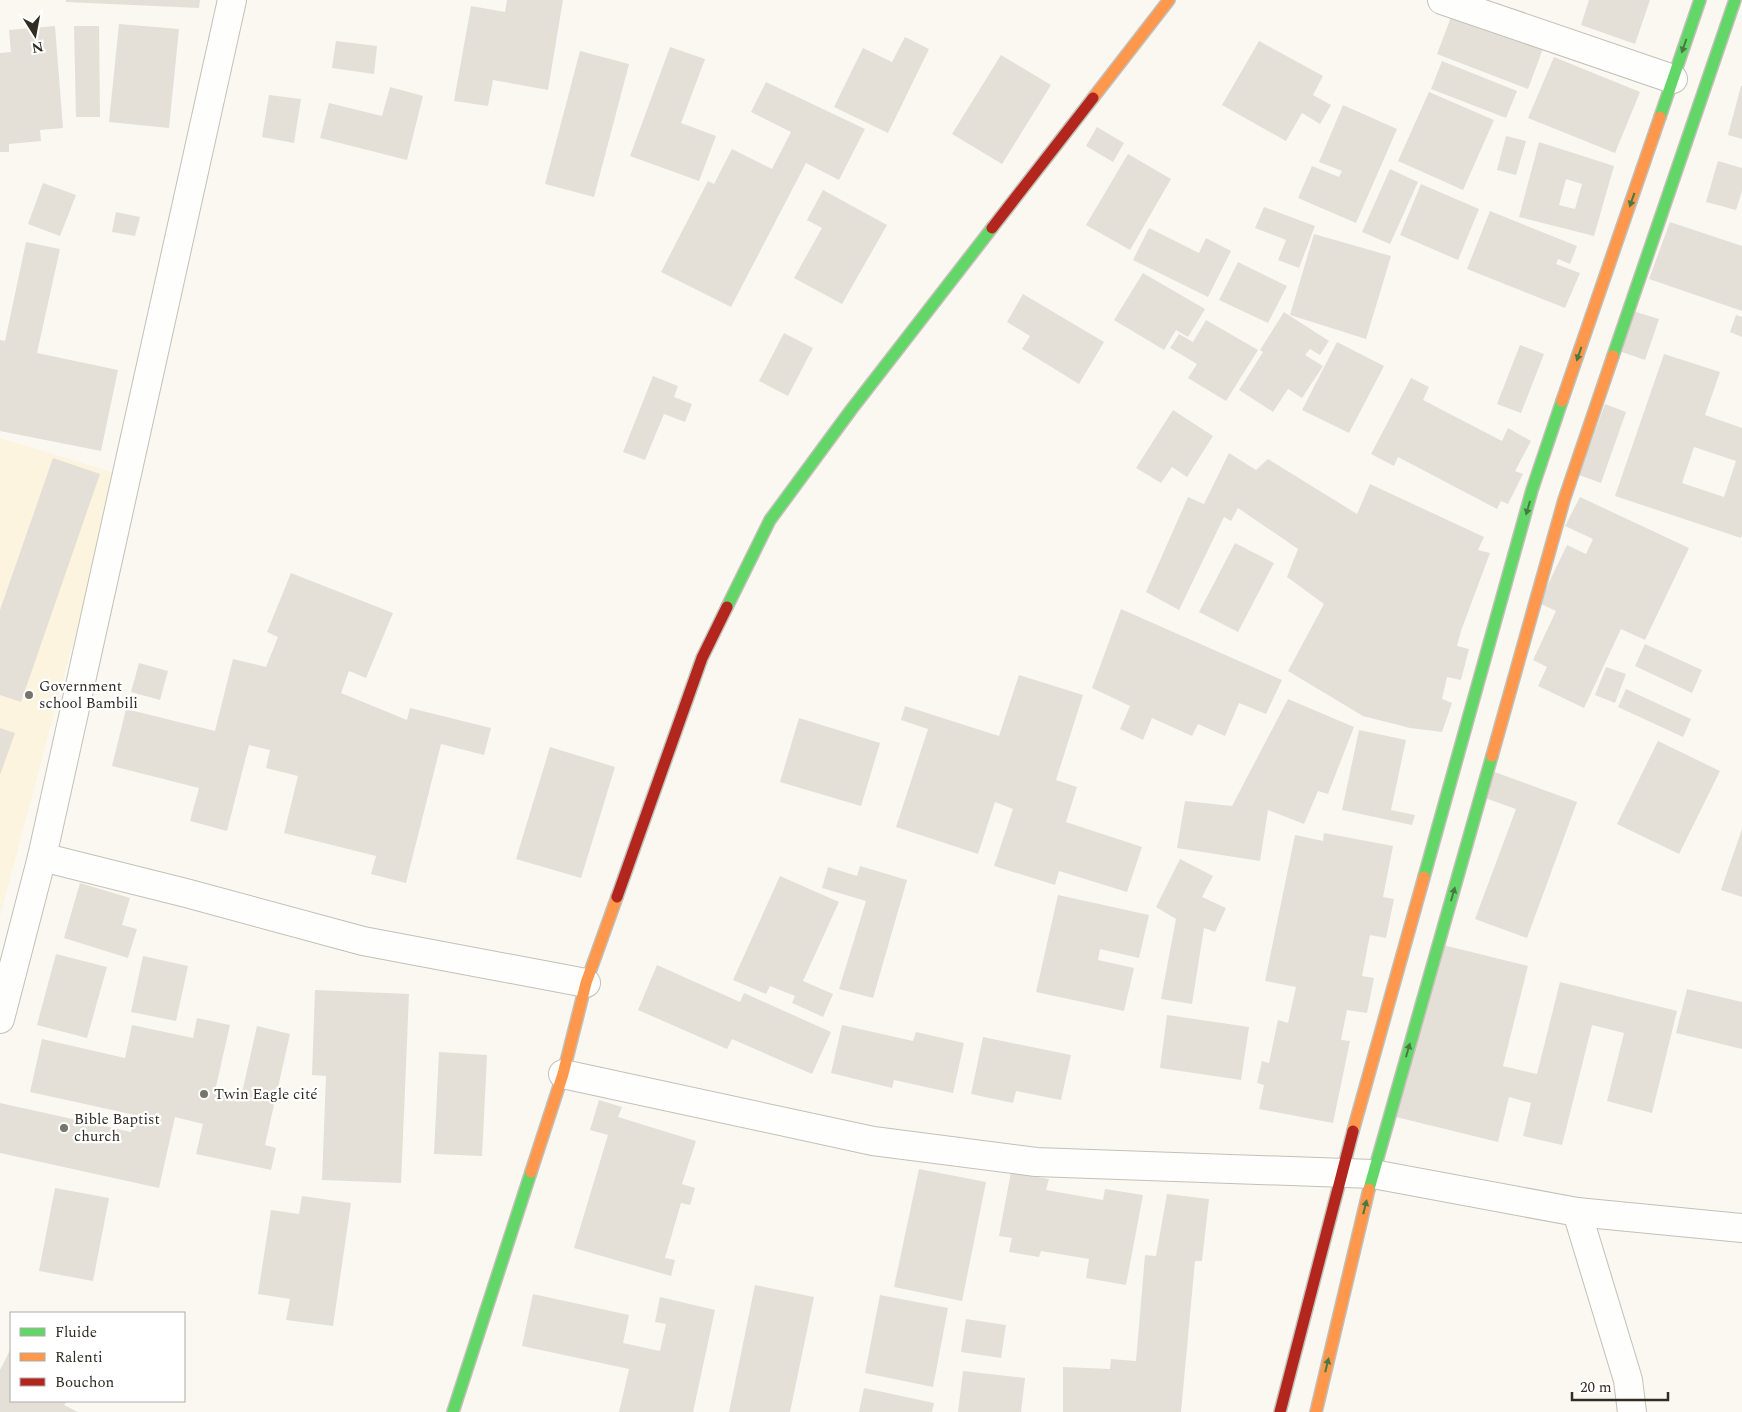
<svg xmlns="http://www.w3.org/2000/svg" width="1742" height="1412" font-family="Spectral,serif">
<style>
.built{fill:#fcf4df}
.building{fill:#e4e0d8;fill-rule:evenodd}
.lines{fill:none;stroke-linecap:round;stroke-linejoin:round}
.street-casing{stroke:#c2c0b8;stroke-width:30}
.fast-casing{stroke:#c2c0b8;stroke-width:14}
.slow-casing{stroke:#c2c0b8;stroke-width:14}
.jam-casing{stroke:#c2c0b8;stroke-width:14}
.street{stroke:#fefefd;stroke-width:28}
.fast{stroke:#63d668;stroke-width:11}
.slow{stroke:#ff974d;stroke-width:11}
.jam{stroke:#b3261e;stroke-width:11}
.oneway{fill:#487943}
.poi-dot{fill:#77746b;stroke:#fff;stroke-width:2}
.labels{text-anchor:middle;stroke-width:4.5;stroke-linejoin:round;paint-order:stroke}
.poi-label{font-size:15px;fill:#312d24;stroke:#fff;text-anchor:start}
</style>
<rect width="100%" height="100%" fill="#faf8f0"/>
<path class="built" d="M0,438L118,474L0,916Z"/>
<g class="building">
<path d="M66,0H200L199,8L66,2Z"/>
<path d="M507,0H563L548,90L493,80L488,106L454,101L471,6L505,12Z"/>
<path d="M1589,0H1650L1635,44L1581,25Z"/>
<path d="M1453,12L1544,46L1528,89L1437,54Z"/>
<path d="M119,24L179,29L169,128L109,122Z"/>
<path d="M55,26L63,128L40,130L41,141L9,144V152H0V53L11,52L9,30Z"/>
<path d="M74,26H99L100,117H76Z"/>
<path d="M905,37L929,49L888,133L834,107L863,48L892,62Z"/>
<path d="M336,41L377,46L374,74L332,68Z"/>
<path d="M1259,41L1323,76L1313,95L1331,105L1320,124L1302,113L1286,141L1222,105Z"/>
<path d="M670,47L705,59L681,123L716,136L699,181L630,156Z"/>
<path d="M580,51L629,64L594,197L545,184Z"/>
<path d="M1001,55L1051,85L1002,164L952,134Z"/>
<path d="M1554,57L1640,92L1615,153L1528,118Z"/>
<path d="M1442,61L1517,91L1506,118L1431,89Z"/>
<path d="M766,82L865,129L839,180L806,163L731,307L661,272L708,181L714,184L732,149L772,169L791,132L751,112Z"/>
<path d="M1741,86H1742V139L1728,135Z"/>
<path d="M390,87L423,96L407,160L320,138L329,103L382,116Z"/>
<path d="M1429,92L1494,120L1463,190L1398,161Z"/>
<path d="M269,95L301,99L294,143L262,137Z"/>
<path d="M1343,105L1397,129L1356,223L1298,198L1312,166L1339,177L1342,171L1319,162Z"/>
<path d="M1097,127L1124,143L1113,162L1086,146Z"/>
<path d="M1506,136L1526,141L1516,175L1497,170Z"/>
<path d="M1539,142L1614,166L1594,236L1519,217ZM1566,179L1582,184L1575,209L1559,205Z"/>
<path d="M1128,154L1171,179L1130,250L1086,225Z"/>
<path d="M1718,161L1742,168V191L1736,210L1706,202Z"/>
<path d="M1390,169L1418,182L1390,244L1362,232Z"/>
<path d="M43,183L76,195L60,236L28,224Z"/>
<path d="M1421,184L1479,209L1458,260L1400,235Z"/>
<path d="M823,190L887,225L842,304L794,278L822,228L807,220Z"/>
<path d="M1264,207L1315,226L1299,268L1278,260L1286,240L1255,228Z"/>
<path d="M1490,211L1577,246L1570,264L1558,259L1556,264L1580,273L1565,308L1467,269Z"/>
<path d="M116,212L140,217L135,236L112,232Z"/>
<path d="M1670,222L1742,246V311L1649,279Z"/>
<path d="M1149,228L1199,253L1206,238L1231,251L1208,297L1133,260Z"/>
<path d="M1314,234L1391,256L1366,339L1290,315Z"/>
<path d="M26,242L60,249L37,353L118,370L101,451L0,431V340L5,341Z"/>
<path d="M1238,262L1287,286L1268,323L1219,300Z"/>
<path d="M1143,273L1205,309L1188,337L1176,330L1164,350L1114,320Z"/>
<path d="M1023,294L1104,342L1079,384L1022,349L1030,336L1007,322Z"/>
<path d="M1633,311L1659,319L1645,360L1619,351Z"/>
<path d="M1284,312L1329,341L1320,355L1310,349L1305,355L1323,366L1302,398L1288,389L1273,412L1239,390L1263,352L1260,350Z"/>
<path d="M1736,315L1742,317V337L1730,332Z"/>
<path d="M1206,320L1258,350L1226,401L1188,378L1197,364L1170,348L1179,334L1193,342Z"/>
<path d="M784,333L813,348L788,396L759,381Z"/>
<path d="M1337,342L1384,366L1349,433L1302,410Z"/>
<path d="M1520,345L1544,354L1521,413L1497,404Z"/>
<path d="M1664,354L1720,372L1705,415L1742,428V534L1741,538L1615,496ZM1694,447L1736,461L1724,497L1682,483Z"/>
<path d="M653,376L678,386L674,397L692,404L685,422L664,414L645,460L623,452Z"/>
<path d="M1411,378L1429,387L1423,400L1502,441L1508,428L1531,441L1515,471L1523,474L1508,504L1501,501L1497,509L1398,457L1394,466L1371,454Z"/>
<path d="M1605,404L1626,412L1601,483L1579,475Z"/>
<path d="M1173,410L1213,436L1187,477L1172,467L1161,483L1136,468Z"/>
<path d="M1229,453L1256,470L1268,459L1357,514L1370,484L1484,537L1478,550L1490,553L1461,631L1457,646L1469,649L1461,680L1447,677L1442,699L1452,703L1442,732L1410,728L1363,716L1288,671L1324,604L1287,577L1298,549L1238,508L1231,521L1224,517L1179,610L1146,592L1188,497L1204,504Z"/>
<path d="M53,458L100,474L21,702L0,695V610Z"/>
<path d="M1580,497L1689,548L1645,640L1621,629L1584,708L1538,686L1547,667L1533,660L1556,611L1539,603L1567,545L1586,554L1593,539L1565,526Z"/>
<path d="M1235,543L1274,563L1238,632L1199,612Z"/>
<path d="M291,573L393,613L366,678L349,671L341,693L407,720L410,708L491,728L484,755L441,744L406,883L371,874L376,856L284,833L298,776L266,768L270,750L249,745L227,831L190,821L199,788L112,766L126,709L215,731L233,659L266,667L278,637L267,632Z"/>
<path d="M1121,609L1282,680L1266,714L1239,703L1225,736L1198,724L1192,736L1152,718L1143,740L1120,729L1130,706L1092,688Z"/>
<path d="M1645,644L1702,670L1692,693L1635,666Z"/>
<path d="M139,663L168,671L160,700L131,692Z"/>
<path d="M1606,667L1626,674L1615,703L1595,695Z"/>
<path d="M1019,675L1083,695L1056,780L1077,787L1066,822L1142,847L1127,892L1059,871L1055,885L994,866L1013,809L995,802L978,854L896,827L928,729L901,720L905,706L999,736Z"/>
<path d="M1626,689L1691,719L1683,737L1618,707Z"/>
<path d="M1288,699L1354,727L1328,794L1318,791L1304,824L1268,810L1260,861L1177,848L1185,801L1232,806Z"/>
<path d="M799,718L880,743L861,806L780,782Z"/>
<path d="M0,728L15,733L0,775Z"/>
<path d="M1359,730L1406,740L1391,810L1415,815L1412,825L1342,810Z"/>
<path d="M1658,741L1720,771L1679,854L1617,824Z"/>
<path d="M550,747L615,767L581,878L516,859Z"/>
<path d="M1492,771L1577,802L1527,938L1475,919L1516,809L1482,797Z"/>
<path d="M1742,829V897L1721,890Z"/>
<path d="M1324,833L1393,846L1383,897L1394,899L1386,938L1370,935L1362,976L1374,978L1367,1013L1347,1010L1341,1040L1350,1041L1333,1123L1259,1109L1264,1085L1257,1083L1262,1061L1269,1063L1278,1020L1288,1023L1296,987L1265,981L1295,835L1323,841Z"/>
<path d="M1180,859L1213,876L1202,897L1226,908L1215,932L1204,928L1192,1004L1161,999L1176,919L1156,907Z"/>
<path d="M860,866L907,880L873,998L839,989L866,901L822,888L828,867L857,876Z"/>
<path d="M780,876L839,902L803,981L833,994L823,1017L792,1003L795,996L770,986L766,994L733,980Z"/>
<path d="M80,883L130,898L122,925L137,929L128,958L64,938Z"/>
<path d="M1058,895L1149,915L1139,958L1100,949L1098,960L1134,968L1124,1011L1036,992Z"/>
<path d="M1439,944L1528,966L1503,1066L1537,1074L1560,982L1677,1011L1652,1113L1607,1101L1624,1033L1592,1025L1562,1145L1523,1136L1531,1103L1509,1097L1498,1142L1396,1117Z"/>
<path d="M56,954L107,967L87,1038L37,1025Z"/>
<path d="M143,956L188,966L176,1021L131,1012Z"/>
<path d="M657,965L740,1002L744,993L831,1032L812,1074L732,1039L727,1049L638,1010Z"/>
<path d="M1687,989L1742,1002V1049L1676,1033Z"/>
<path d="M315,990L409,994L401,1183L322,1180L326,1076L312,1075Z"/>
<path d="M1167,1015L1249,1027L1241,1080L1160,1068Z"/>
<path d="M197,1018L230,1025L215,1091L241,1097L257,1026L290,1034L265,1145L276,1148L271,1170L196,1154L203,1124L175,1117L159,1188L0,1153V1103L131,1132L135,1115L30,1092L42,1039L125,1058L132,1025L193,1038Z"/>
<path d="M842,1025L913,1041L916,1032L964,1043L953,1093L894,1080L892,1088L831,1073Z"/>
<path d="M983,1037L1071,1055L1061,1100L1016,1091L1013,1103L971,1094Z"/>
<path d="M439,1052L487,1055L482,1156L434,1154Z"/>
<path d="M599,1100L622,1107L618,1117L696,1141L682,1184L695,1188L690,1205L681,1203L665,1258L675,1260L671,1276L574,1248L608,1135L590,1130Z"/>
<path d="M919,1169L986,1182L962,1301L894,1287Z"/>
<path d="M1011,1172L1049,1179L1046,1190L1103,1200L1105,1189L1143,1195L1126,1285L1086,1278L1089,1259L1041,1251L1039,1257L1009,1252L1012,1238L999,1236Z"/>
<path d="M55,1188L109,1198L93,1281L39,1271Z"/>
<path d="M1167,1194L1209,1199L1202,1261H1195L1181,1412H1063V1367L1110,1369L1111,1359L1136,1361L1145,1255L1156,1256Z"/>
<path d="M302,1196L351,1203L333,1326L286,1320L290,1299L258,1294L271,1210L299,1214Z"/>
<path d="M755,1285L814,1297L790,1412H729Z"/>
<path d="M533,1294L629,1315L623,1343L660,1351L666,1324L655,1322L660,1297L715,1310L693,1412H619L629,1369L522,1346Z"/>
<path d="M880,1295L948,1308L933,1387L865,1373Z"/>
<path d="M966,1319L1006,1325L1001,1358L961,1352Z"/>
<path d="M11,1348V1401H67L64,1405L78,1412H0V1370Z"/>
<path d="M963,1371L1025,1378L1021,1412H958Z"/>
<path d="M864,1388L934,1403L932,1412H859Z"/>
</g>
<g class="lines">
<g class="street-casing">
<g id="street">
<path d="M1442,0L1673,79"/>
<path d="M42,857L186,893L363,941L586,983"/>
<path d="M0,1019L42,857L232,0"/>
<path d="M563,1074L873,1141L1036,1162L1373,1174L1577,1212L1742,1228"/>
<path d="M1577,1212L1628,1380L1632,1412"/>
</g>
</g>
<g class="fast-casing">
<g id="fast">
<path d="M1660,117L1700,0"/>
<path d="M1613,356L1735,0"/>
<path d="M727,607L770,520L851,410L992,228"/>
<path d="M1424,877L1532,490L1562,401"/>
<path d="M1369,1189L1492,756"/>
<path d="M453,1412L531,1172"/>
</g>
</g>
<g class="slow-casing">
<g id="slow">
<path d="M1093,98L1169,0"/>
<path d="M1562,401L1660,117"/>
<path d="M1492,756L1564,500L1613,356"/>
<path d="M1353,1131L1424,877"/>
<path d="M531,1172L563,1074L586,983L617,897"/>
<path d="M1316,1412L1369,1189"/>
</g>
</g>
<g class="jam-casing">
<g id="jam">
<path d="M992,228L1093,98"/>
<path d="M617,897L702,658L727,607"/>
<path d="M1280,1412L1353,1131"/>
</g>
</g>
<use href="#street" class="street"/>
<use href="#fast" class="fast"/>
<use href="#slow" class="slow"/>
<use href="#jam" class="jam"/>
</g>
<defs><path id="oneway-solid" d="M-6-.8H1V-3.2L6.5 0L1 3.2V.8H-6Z" transform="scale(1.25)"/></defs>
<g class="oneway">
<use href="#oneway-solid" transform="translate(1684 46) rotate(109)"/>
<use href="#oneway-solid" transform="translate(1632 200) rotate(109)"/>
<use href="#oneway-solid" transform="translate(1579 354) rotate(109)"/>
<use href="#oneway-solid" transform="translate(1528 508) rotate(106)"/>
<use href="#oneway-solid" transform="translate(1453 894) rotate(-74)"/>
<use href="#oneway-solid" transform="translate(1408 1050) rotate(-74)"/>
<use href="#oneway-solid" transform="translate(1365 1207) rotate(-76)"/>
<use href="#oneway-solid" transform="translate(1327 1365) rotate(-76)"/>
</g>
<g class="poi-dot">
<circle cx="29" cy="695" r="5"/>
<circle cx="204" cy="1094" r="5"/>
<circle cx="64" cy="1128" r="5"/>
</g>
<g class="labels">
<g class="poi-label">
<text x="39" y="691">Government<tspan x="39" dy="17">school Bambili</tspan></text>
<text x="214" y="1099">Twin Eagle cité</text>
<text x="74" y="1124">Bible Baptist<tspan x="74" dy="17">church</tspan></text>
</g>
</g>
<rect x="10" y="1312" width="175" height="90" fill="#ffffff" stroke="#adaba7"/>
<rect x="20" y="1328" width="25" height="8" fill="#63d668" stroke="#adaba7"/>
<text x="55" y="1337" font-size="15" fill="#312d24">Fluide</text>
<rect x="20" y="1353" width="25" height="8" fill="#ff974d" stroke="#adaba7"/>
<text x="55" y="1362" font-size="15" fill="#312d24">Ralenti</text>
<rect x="20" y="1378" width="25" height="8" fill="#b3261e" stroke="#adaba7"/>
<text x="55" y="1387" font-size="15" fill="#312d24">Bouchon</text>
<g transform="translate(35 35) rotate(169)" stroke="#ffffff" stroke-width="4" paint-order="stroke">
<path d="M0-4L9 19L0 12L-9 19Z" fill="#312d24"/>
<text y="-8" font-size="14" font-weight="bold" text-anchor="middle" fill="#312d24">N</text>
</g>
<path d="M1572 1392v8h96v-8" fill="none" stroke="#312d24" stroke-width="2.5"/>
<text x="1580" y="1392" font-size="15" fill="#312d24" stroke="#ffffff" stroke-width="4" paint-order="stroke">20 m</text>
</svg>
